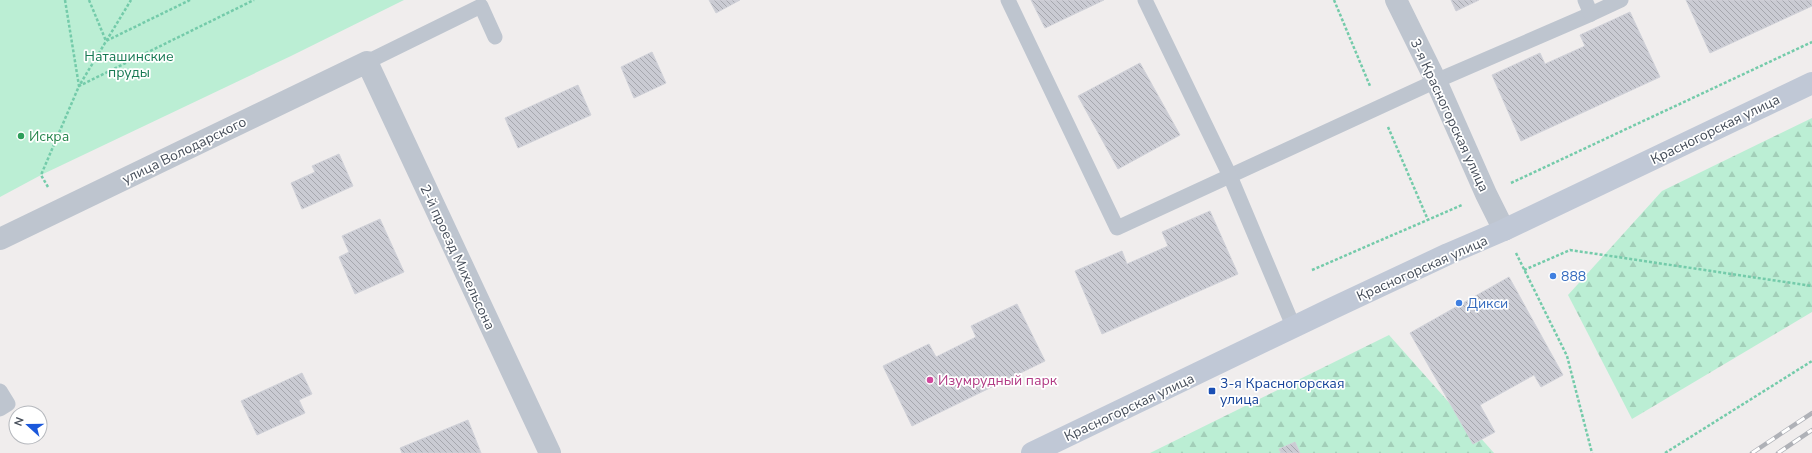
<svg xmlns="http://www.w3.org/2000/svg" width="1812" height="453" font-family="'Nunito Sans',sans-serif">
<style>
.green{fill:#bbeed4}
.forest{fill:url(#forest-firs)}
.building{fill:url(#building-back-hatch);stroke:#d1d2d9}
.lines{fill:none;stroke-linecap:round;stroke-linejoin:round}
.path{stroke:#74cbaa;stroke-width:2.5;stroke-dasharray:3 2;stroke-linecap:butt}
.lane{stroke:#bec5cf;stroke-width:15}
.street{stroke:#bec5cf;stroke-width:22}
.secondary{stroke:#c0c8d6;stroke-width:22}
.rail-casing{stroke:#afb1b7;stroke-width:4.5}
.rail{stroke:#fff;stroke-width:3;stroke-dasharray:9;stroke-linecap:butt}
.leisure-dot{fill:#2e9e5b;stroke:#fff;stroke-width:1.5}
.shop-dot{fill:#3f7fe0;stroke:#fff;stroke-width:1.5}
.hotel-dot{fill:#d1479c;stroke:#fff;stroke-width:1.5}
.transit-dot{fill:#1a4fb4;stroke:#fff;stroke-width:1.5}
.labels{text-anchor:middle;stroke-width:3.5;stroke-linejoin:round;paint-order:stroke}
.park-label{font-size:14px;fill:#187a54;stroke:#fff}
.street-label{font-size:14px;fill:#464e5a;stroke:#fff}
.leisure-label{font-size:14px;fill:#27864d;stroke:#fff;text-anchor:start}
.shop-label{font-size:14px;fill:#366cbe;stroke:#fff;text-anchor:start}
.hotel-label{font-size:14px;fill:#b23c85;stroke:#fff;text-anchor:start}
.transit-label{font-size:14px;fill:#164399;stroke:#fff;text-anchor:start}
</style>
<defs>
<pattern id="forest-firs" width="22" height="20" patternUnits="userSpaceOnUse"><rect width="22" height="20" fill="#bbeed4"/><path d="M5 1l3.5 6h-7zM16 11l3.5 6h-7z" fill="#a2ceb8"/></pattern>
<pattern id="building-back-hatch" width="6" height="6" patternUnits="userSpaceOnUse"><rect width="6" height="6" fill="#cacbd3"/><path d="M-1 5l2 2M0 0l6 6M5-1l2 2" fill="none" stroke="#a6a7ae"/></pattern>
</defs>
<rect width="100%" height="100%" fill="#f0eded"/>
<path class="green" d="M0,0H404L291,56L41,175L0,197Z"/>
<g class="forest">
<path d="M1812,118V312L1632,419L1568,295L1662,191Z"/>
<path d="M1389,335L1494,453H1150Z"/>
</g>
<g class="building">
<path d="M709,0H740L716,13Z"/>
<path d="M1031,0H1104L1045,28Z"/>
<path d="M1451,0H1479L1456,11Z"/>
<path d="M1686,0H1812V6L1710,53Z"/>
<path d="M1630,12L1660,77L1521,141L1492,75L1540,53L1545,64L1585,46L1580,35Z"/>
<path d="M652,52L666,83L634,98L621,67Z"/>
<path d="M1140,63L1180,135L1118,169L1078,96Z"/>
<path d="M578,85L591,115L518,148L505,118Z"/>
<path d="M339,154L353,186L302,209L291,183L315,172L312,166Z"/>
<path d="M1210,211L1238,274L1102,334L1075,271L1122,251L1127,264L1168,246L1162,232Z"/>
<path d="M380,219L404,272L355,294L339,257L349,252L342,236Z"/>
<path d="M1509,277L1563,375L1541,387L1534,375L1480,405L1495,432L1473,444L1410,333Z"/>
<path d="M1017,304L1045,361L912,426L883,366L929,344L936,357L976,337L971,326Z"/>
<path d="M302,373L312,394L299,400L305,413L257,435L241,401Z"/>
<path d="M468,420L481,453H402L400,448Z"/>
<path d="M1295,442L1300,453H1281L1279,449Z"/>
</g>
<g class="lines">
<g class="path">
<path d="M65,0L79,86L131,0"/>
<path d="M89,0L106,41L190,0"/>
<path d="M1334,0L1370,86"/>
<path d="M1388,127L1428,220"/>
<path d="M1511,183L1812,42"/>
<path d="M48,187L41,175L79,86L254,0"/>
<path d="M1516,253L1567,356L1592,453"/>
<path d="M1312,270L1462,205"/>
<path d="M1524,270L1570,250L1812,286"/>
<path d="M1665,453L1812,361"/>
</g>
<g class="lane">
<path d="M1008,0L1117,228L1436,81L1591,14L1621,0"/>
<path d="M1145,0L1230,176L1294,328"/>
<path d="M1585,0L1591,14"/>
<path d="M367,62L481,6L495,37"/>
<path d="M0,391L8,404L0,409"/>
</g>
<g class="street">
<path d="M1396,0L1436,81L1486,194L1504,230"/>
<path d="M0,239L367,62L550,453"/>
</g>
<path class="secondary" d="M1032,453L1331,309L1448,254L1504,230L1812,83"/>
<g class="rail-casing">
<g id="rail">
<path d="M1752,453L1812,413"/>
<path d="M1778,453L1812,430"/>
</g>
</g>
<use href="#rail" class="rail"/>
</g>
<circle class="leisure-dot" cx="21" cy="136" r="4"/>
<g class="shop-dot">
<circle cx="1553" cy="276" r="4"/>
<circle cx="1459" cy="303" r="4"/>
</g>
<circle class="hotel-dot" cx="930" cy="380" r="4"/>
<rect class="transit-dot" x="1208" y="387" width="8" height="8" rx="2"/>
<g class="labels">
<g class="park-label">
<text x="129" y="61">Наташинские<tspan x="129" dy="16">пруды</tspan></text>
</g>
<g class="street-label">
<text transform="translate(1450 115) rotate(65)" y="5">3-я Красногорская улица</text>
<text transform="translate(1715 129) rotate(-26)" y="5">Красногорская улица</text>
<text transform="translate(184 150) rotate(-26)" y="5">улица Володарского</text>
<text transform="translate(458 257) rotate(65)" y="5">2-й проезд Михельсона</text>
<text transform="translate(1422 268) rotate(-24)" y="5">Красногорская улица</text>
<text transform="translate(1129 407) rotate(-25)" y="5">Красногорская улица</text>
</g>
<g class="leisure-label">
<text x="29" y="141">Искра</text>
</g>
<g class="shop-label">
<text x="1561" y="281">888</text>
<text x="1467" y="308">Дикси</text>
</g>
<g class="hotel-label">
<text x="938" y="385">Изумрудный парк</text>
</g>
<g class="transit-label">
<text x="1220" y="388">3-я Красногорская<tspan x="1220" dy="16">улица</tspan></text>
</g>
</g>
<g transform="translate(28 425) rotate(291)"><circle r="19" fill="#ffffff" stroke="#b5b8bd"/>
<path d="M0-3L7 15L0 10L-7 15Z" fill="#1b58db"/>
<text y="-6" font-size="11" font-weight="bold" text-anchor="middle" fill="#464e5a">N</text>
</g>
</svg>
